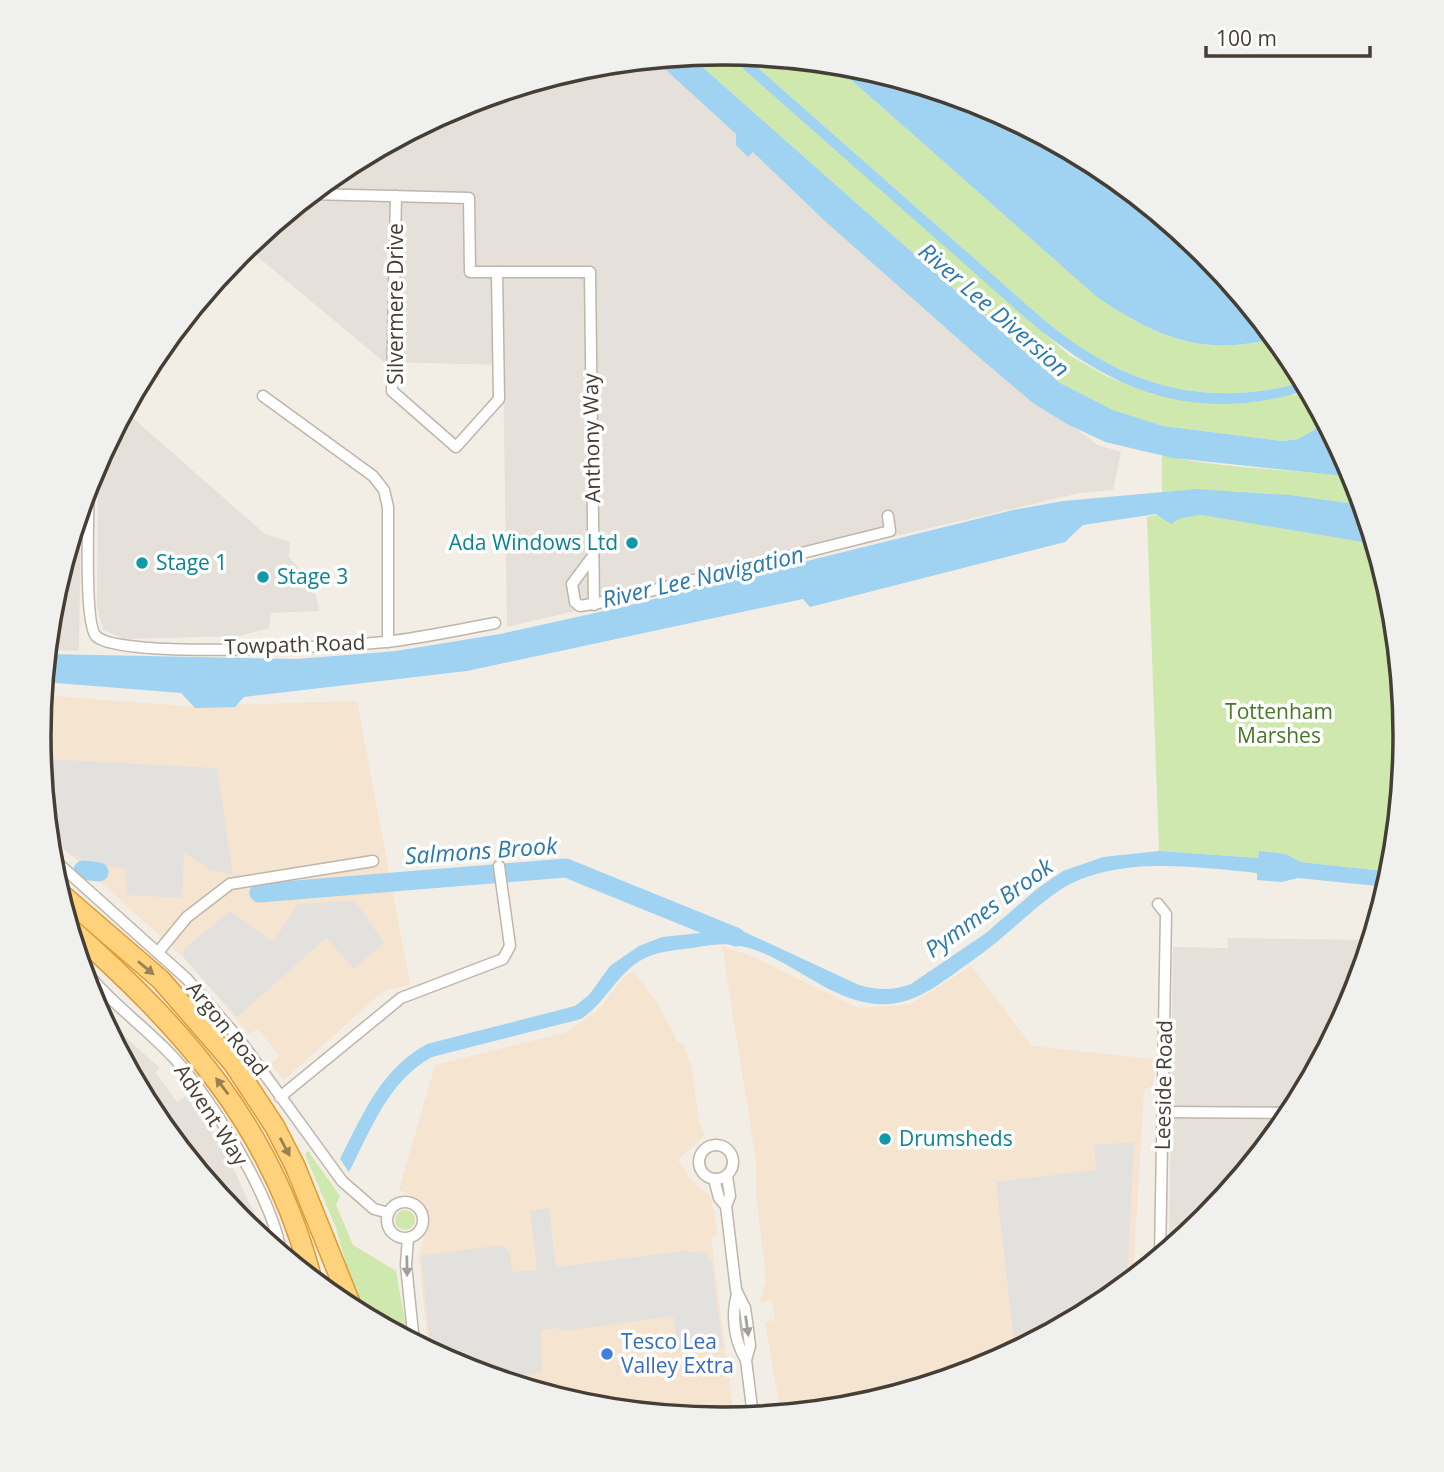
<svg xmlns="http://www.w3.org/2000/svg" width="1444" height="1472" font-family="'Open Sans',sans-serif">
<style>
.commercial{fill:#f5e4d0}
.industrial{fill:#e5e0da}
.green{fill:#cfe8ad}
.parking{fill:#e3e1de}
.water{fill:#a0d2f1}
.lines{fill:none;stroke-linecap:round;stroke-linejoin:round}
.river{stroke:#a0d2f1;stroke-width:19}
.minor-casing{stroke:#beb6a8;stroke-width:13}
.trunk-casing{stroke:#de9b34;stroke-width:22}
.minor{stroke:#fff;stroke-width:10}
.trunk{stroke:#ffd27b;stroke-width:19}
.oneway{fill:#998154}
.oneway2{fill:#a29e9a}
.culture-dot{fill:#0f9aa8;stroke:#fff;stroke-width:2.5}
.shop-dot{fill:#3f7fe0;stroke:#fff;stroke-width:2.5}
.labels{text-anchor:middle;stroke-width:7;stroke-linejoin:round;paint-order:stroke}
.street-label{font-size:21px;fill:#453e35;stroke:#fff}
.culture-label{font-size:21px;fill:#0d838f;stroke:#fff;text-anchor:start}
.park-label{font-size:21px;fill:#487728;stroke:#fff}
.shop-label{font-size:21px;fill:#366cbe;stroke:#fff;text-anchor:start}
.water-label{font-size:23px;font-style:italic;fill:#2c78aa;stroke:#fff}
.rim{fill:none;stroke:#453e35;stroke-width:3.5}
</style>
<rect width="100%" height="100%" fill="#f3eee5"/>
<g class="commercial">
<path d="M43,695L184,706L357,701L410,984L382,992L284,1080L271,1064L279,1056L258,1029L249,1034L184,958L48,834L39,736Z"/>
<path d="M722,946L754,957L858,1008L909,1005L971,966L1032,1046L1154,1059L1153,1086L1144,1090L1133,1279L1101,1305L983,1368L855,1406L781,1414L765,1322L775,1320L772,1301L760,1302L766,1280L756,1193V1161Z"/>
<path d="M633,971L657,1002L678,1042L684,1044L692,1069L699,1122L705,1135L678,1160L689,1178L710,1196L717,1228V1235L711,1238L734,1418L588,1406L460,1367L428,1350L419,1255L430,1218L421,1200L399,1190L435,1065L567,1032L599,1009L622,979Z"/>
</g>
<g class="industrial">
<path d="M662,58L1024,390L1098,445L1121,452L1113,490L1080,493L507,627L503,365L384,362L246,247L343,167L461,104L589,66Z"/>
<path d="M125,411L265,534L290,542L289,557L314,586L319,611L271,613L269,628L240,636L125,639L103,630L97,607L98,474L108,448L106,446Z"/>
<path d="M81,505L79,651L47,650L52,602Z"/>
<path d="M1227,938L1371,940L1353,998L1290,1116L1205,1220L1169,1249L1173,947L1228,948Z"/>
<path d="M114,1027L160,1068L155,1072L177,1102L186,1096L227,1155L268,1243L238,1219L153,1115L107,1029Z"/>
</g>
<g class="green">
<path d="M725,53L1069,355L1106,376L1154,395H1295L1309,390L1326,423L1298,439L1282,441L1163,426L1113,410L1060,383L690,56Z"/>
<path d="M742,54L832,63L1098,298C1158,338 1203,357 1275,338L1291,357L1304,382C1203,410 1122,385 1043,319Z"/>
<path d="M1162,455C1225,470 1291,468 1354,477L1363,505C1296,496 1229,487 1162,492Z"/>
<path d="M1160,514L1165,519L1201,515L1374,544L1392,603L1405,736L1392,872L1299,862L1286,854L1259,852L1258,858L1159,851L1147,517Z"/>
<path d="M308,1151L340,1196L336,1205L353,1245L396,1271L408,1339L360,1314L336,1228L305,1154Z"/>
<circle cx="405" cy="1220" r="10"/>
</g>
<g class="parking">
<path d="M41,759L217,768L233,875L210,870L184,852L182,898L127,895L125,868L101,866L69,854L48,834Z"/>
<path d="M355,901L384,943L354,969L326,938L237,1017L184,958V949L230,911L273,942L298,904Z"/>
<path d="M1134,1142L1127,1284L1101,1305L1015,1351L996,1182L1096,1170L1094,1145Z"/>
<path d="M549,1208L556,1267L684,1251L705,1253L712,1264L723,1347L678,1352L673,1316L564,1331L558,1328L541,1330L542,1372L527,1376L528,1388L460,1367L431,1352L421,1256L500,1245L509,1251L513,1272L537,1270L530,1211Z"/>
</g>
<g class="water">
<path d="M725,53L742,54L1043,319C1122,385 1203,410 1304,382L1309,390C1194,424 1116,394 1028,320Z"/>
<path d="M690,56L1060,383L1113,410L1163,426L1282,441L1298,439L1326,423L1354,477L1173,458L1105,442L1067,424L1033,403L981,359L826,222L753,152L748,157L736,145V134L654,59Z"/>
<path d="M832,63L856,66L984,105L1102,168L1206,253L1275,338C1204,357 1158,338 1098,298Z"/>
<path d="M1197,489L1289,495L1363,505L1374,544L1201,515L1181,518L1171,524L1156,514L1083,525L1065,542L810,607L803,599L467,671L244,697L235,707L195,708L181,693L44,682L47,654L297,659L396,651L500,634L622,607L1013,510L1063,501Z"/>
<path d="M1159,851L1258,858L1259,851L1286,854L1300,862L1392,872L1387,887L1298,878L1282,882L1257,880V873C1196,867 1115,855 1060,890C1029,911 1004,939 973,960C951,975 928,996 901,1002C838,1017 790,951 734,945C720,943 705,946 692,948C676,950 660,951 645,958C617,972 607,1002 581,1019L432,1057C388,1081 371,1130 349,1172L340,1159C363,1114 381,1069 427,1044L575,1006L589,995L610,966L639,946L662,937L738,929L859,985C877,990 893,991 911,984L986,933L1038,888L1063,871L1103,857Z"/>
</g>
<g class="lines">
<g class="river">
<path d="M83,870L99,872"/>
<path d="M259,893L566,868L736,937"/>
</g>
<g class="minor-casing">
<g id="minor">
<path d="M310,194L469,198L470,272H590L594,605"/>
<path d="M396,196L392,391L456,447L499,399L497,272"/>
<path d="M263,396L373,476L384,490L388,507V642"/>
<path d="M89,478C89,503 83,622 96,636C119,660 343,646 385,642C422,638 458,630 495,623"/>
<path d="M593,556L572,584L575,602L580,606L610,601L890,531L888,516"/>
<path d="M50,856L187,979L239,1039L342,1181L374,1209L389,1213"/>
<path d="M1158,904L1166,914L1160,1257"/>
<path d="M159,951L187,917L230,884L373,861"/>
<path d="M81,965C108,1002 145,1026 175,1059C212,1100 274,1200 281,1254"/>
<path d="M98,1011L108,998"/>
<path d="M280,1097L401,998L503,959L510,946L499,866"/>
<path d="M1164,1112L1292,1113"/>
<circle cx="716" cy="1162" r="17"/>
<path d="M727,1176L730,1196L726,1206L736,1290L745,1308L748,1329L750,1346L746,1360L753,1416"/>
<path d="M714,1179L719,1198L726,1206"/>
<circle cx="405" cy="1220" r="18"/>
<path d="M408,1238L406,1265L414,1343"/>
<path d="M737,1294C731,1316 734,1340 746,1360"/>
</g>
</g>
<g class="trunk-casing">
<g id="trunk">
<path d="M59,892L161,980L233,1063L275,1127L295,1166L353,1310"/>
<path d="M69,927C184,1029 273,1127 312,1280"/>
</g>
</g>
<use href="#minor" class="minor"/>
<use href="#trunk" class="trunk"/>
</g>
<defs><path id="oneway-solid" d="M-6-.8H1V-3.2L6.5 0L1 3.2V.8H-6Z" transform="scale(1.75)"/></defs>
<g class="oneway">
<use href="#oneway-solid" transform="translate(146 968) rotate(40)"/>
<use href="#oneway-solid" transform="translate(222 1086) rotate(-127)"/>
<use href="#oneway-solid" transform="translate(285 1147) rotate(62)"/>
</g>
<g class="oneway2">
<use href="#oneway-solid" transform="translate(407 1266) rotate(89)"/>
<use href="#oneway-solid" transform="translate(747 1326) rotate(82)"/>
</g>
<g class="culture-dot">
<circle cx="632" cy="543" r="7"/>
<circle cx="142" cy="563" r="7"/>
<circle cx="263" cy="577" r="7"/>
<circle cx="885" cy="1139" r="7"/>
</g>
<circle class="shop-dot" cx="607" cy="1354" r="7"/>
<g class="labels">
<g class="street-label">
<text transform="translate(396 304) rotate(-90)" y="7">Silvermere Drive</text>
<text transform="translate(592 438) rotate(-91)" y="7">Anthony Way</text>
<text transform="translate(295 645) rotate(-2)" y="7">Towpath Road</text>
<text transform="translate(227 1029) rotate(51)" y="7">Argon Road</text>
<text transform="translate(1164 1085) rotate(-89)" y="7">Leeside Road</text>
<text transform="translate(211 1115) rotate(57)" y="7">Advent Way</text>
</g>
<g class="culture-label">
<text x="618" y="550" text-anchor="end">Ada Windows Ltd</text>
<text x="156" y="570">Stage 1</text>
<text x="277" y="584">Stage 3</text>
<text x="899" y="1146">Drumsheds</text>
</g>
<g class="park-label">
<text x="1279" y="719">Tottenham<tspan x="1279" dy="24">Marshes</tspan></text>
</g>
<g class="shop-label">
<text x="621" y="1349">Tesco Lea<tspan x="621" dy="24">Valley Extra</tspan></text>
</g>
<g class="water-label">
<text transform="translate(994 310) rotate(41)" y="8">River Lee Diversion</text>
<text transform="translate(703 577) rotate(-13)" y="8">River Lee Navigation</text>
<text transform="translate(481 851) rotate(-4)" y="8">Salmons Brook</text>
<text transform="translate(989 908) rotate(-36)" y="8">Pymmes Brook</text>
</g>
</g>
<path d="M0 0H1444V1472H0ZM51 736a671 671 0 1 1 1342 0a671 671 0 1 1-1342 0Z" fill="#f0f0ef" fill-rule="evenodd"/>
<path class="rim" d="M51 736a671 671 0 1 1 1342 0a671 671 0 1 1-1342 0Z"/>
<path d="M1206 46v10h164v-10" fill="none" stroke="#453e35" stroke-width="3.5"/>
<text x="1216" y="46" font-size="21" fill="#453e35" stroke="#ffffff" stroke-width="5" paint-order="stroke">100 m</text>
</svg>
